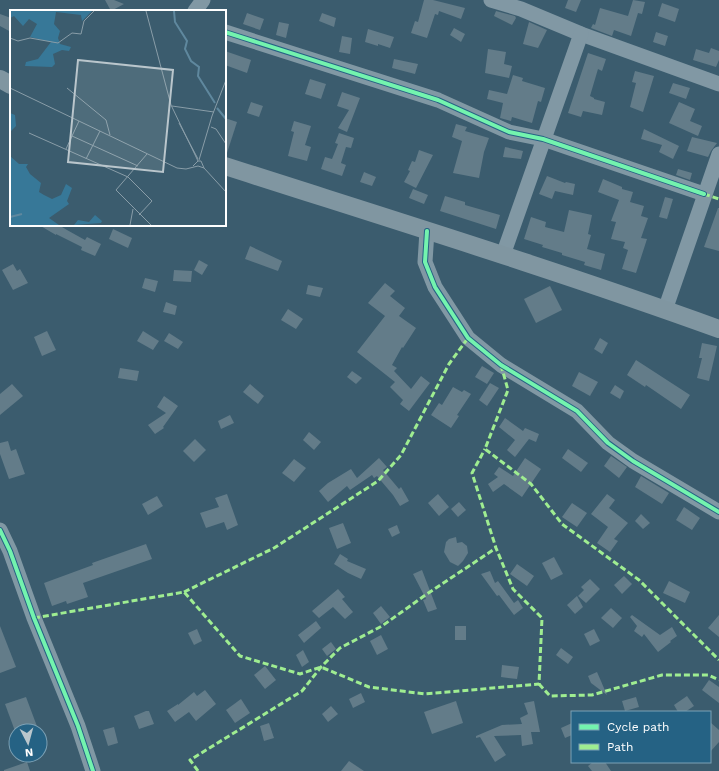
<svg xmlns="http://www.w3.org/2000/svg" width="719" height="771" font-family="'Work Sans',sans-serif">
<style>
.building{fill:#637c89}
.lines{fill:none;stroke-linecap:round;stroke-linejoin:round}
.minor{stroke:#8198a4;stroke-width:15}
.major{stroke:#8096a1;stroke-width:18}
.quiet{stroke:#9fed91;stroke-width:3;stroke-dasharray:6 3;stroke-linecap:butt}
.cycleway-casing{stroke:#256284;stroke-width:6}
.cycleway{stroke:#73f3ae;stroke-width:4}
.inset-river{fill:none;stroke:#5f889e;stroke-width:2}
.inset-road{fill:none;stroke:#899da8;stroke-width:1}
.view{fill:#bac6cc;fill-opacity:0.15;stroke:#bac6cc;stroke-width:2}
.inset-edge{fill:none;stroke:#fff;stroke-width:2}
</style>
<rect width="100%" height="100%" fill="#3b5c6e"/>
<g class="building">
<path d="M105,0H114L124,4L111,11Z"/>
<path d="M424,0H433L465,8L461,19L439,11L438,15L435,14L427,38L411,33L415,21L418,22Z"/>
<path d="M568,0H581L576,12L565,8Z"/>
<path d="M633,0L645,2L642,14L638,13L631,36L614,30L612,36L591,28L593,24L595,25L600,8L628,16Z"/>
<path d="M662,3L679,9L675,22L658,16Z"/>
<path d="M496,11L515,16L516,18L512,25L494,16Z"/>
<path d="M247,13L264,19L260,30L243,24Z"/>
<path d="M322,13L336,18L334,27L319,21Z"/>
<path d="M0,14L11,18V32L0,26Z"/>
<path d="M279,22L289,24L286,38L276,35Z"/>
<path d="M529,22L547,30L538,48L523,44Z"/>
<path d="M454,28L465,34L461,42L450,35Z"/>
<path d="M368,29L394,37L390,48L378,44V46L365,42Z"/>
<path d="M656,32L668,36L665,46L653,42Z"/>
<path d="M342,36L352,38L350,54L339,52Z"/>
<path d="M711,48L719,51V60L716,67L693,60L696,49L709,53Z"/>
<path d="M488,49L506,52L504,64L512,66L509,78L485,73Z"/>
<path d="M225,51L251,60L247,73L225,65Z"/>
<path d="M588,53L606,59L602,71L598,69L590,96L594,98V99L605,102L602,115L583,111L581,117L568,113Z"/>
<path d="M394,59L418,64L415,74L392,68Z"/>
<path d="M635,71L654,76L643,112L630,107L636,83L632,82Z"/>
<path d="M513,75L523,78L522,81L545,88L541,102L538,101L532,123L512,117L511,121L500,118L503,103L487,99L489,90L507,94Z"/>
<path d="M310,79L326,84L321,99L305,94Z"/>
<path d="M673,83L690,88L686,99L669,93Z"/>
<path d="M342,92L360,98L347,132L338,128L349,110L337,106Z"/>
<path d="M251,102L263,106L259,117L247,113Z"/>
<path d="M679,102L695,109L690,121L702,126L698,136L669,123Z"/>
<path d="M225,118L237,122L227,153L225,152Z"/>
<path d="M294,121L311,126L305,145L311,147L307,161L288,156L294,132L291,131Z"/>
<path d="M456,124L467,127L465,131L489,138L484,152L479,178L453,173L462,141L452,137Z"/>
<path d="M644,129L679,146L673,159L659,152L662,145L641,139Z"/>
<path d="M339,133L354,138L351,148L346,147L341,163L346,165L342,176L321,169L325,157L332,159L338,144L335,143Z"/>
<path d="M692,137L717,143L711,151L708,157L687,151Z"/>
<path d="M505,147L523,151L521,159L503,157Z"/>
<path d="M419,150L433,155L416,188L404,182L410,171L408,170L412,161L415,162Z"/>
<path d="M678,169L692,173L690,180L676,175Z"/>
<path d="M364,172L376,177L372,186L360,182Z"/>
<path d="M547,176L565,183L566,182L575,184L573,195L555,191L552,199L539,194Z"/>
<path d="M603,179L622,187V189L633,192L630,202L644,206L641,216L648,218L641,238L647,239L636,273L622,269L628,250L623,248L625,242L611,239L616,222L611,221L619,200L598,192Z"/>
<path d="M413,189L428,195L424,204L409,198Z"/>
<path d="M445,196L465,202V205L500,215L496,229L440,211Z"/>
<path d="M665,197L673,199L667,219L659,217Z"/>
<path d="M718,208H719V251L704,247Z"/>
<path d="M569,210L592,215L588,234L591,235L587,249L605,254L601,270L584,265L585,262L562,255V253L542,247L543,245L524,239L531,217L546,222L545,227L564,232Z"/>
<path d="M39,225H63L62,227L67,230L85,240L87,237L101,244L95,256L81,250L82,247L56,234V235Z"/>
<path d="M113,229L132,238L128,248L109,239Z"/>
<path d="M250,246L282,261L278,271L245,259Z"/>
<path d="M199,260L208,265L202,275L194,270Z"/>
<path d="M13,264L17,271L20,269L28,283L13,290L2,270Z"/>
<path d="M174,270L192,271L191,282L173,281Z"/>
<path d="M145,278L158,281L155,292L142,288Z"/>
<path d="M385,283L395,291L390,296L405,308L399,316L416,328L403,348L402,347L392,365L397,368L394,371L411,389L421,376L430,383L409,411L400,404L403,400L390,387L395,382L357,352L385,316L368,303Z"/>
<path d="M308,285L323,288L320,297L306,294Z"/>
<path d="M550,286L562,310L536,323L524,299Z"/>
<path d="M166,302L177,306L175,315L163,312Z"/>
<path d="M288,309L303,319L296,329L281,320Z"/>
<path d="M47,331L56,350L42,356L34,337Z"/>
<path d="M143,331L159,341L153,350L137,341Z"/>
<path d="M169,333L183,342L178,349L164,341Z"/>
<path d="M600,338L608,343L602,354L594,349Z"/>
<path d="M702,343L717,346L709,381L697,378L702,358H699Z"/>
<path d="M636,360L690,395L681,409L646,385L645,387L627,375Z"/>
<path d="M482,366L494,373L487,384L475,377Z"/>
<path d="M120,368L139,371L137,381L118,378Z"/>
<path d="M352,371L362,378L356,384L347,377Z"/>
<path d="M579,372L598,382L590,396L572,386Z"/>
<path d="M490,383L499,388L487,406L479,400Z"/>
<path d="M12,384L23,396L0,415V394Z"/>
<path d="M250,384L264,396L258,404L243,392Z"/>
<path d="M615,385L624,391L620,399L610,393Z"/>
<path d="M453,387L462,392L464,390L471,394L457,415L459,416L451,428L431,415L439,403L442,405Z"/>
<path d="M164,396L178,406L163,427L164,428L155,434L148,425L166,413L157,407Z"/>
<path d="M230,415L234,423L221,429L218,421Z"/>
<path d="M505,418L523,431L525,428L539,434L536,442L529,439L515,457L507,450L515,440L499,427Z"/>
<path d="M309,432L321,442L314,450L303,440Z"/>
<path d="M195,439L206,450L194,462L183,451Z"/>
<path d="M8,441L11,451L16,449L25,474L9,479L0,454V443Z"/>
<path d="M568,449L588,463L581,472L562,458Z"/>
<path d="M611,456L627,467L619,478L604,466Z"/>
<path d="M379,458L387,467L383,470L399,489L401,487L409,501L400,506L393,495L377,476L374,478L372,475L350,490L347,486L328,502L319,491L328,483L351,469L357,478Z"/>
<path d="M525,458L541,469L522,497L504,484L493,492L488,484L498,477L494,474L499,467L513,476Z"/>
<path d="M294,459L306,468L294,482L282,473Z"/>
<path d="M641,476L669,493L662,504L635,487Z"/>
<path d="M227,494L238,525L227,530L224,522L206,528L200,513L219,507L215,498Z"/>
<path d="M438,494L449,507L439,516L428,503Z"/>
<path d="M607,494L615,500L609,508L628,523L614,539L618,541L610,552L597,543L608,527L591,514Z"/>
<path d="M157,496L163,506L148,515L142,504Z"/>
<path d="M459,502L466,510L458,517L451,509Z"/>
<path d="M572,503L587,513L577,527L562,517Z"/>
<path d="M684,507L700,518L692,530L676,520Z"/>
<path d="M641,514L650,523L643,529L635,521Z"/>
<path d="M343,523L351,543L337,549L329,528Z"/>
<path d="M397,525L400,533L392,537L388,529Z"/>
<path d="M456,537L457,543L462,542L467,546L468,553L463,561L458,566L450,562L444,552L446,542L449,539Z"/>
<path d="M146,544L152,559L83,583L88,597L67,604L66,601L52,606L44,583L93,565L92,563Z"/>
<path d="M340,554L348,559L347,561L366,569L361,579L348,573L334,564Z"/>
<path d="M554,557L563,574L551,580L542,563Z"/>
<path d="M517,564L534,576L527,586L510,574Z"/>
<path d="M422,570L437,609L428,612L423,600L426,599L413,574Z"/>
<path d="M490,571L495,583L498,581L514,603L518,600L523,608L514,615L499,595L497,596L481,574Z"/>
<path d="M624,576L632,584L622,594L614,585Z"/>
<path d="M590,579L600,589L586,603L578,596L584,590L581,587Z"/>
<path d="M669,581L690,592L685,603L663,593Z"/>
<path d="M338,589L345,597L342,599L353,612L345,619L333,607L319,618L312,611Z"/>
<path d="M577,596L583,607L575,614L567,605Z"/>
<path d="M381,606L390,617L381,624L373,613Z"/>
<path d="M611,608L622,618L613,628L601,618Z"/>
<path d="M632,615L660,635L672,627L677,636L670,641L671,642L658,652L644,634L642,637L634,631L637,626L630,617Z"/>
<path d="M719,615V637L708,628Z"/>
<path d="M316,621L321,628L304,643L298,635Z"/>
<path d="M0,626L16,667L0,673Z"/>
<rect x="455" y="626" width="11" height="14"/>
<path d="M197,629L202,641L194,645L188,633Z"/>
<path d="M594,629L600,641L590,646L584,634Z"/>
<path d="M381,635L388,649L377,655L370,641Z"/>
<path d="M331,642L336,649L327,656L322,649Z"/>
<path d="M561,648L573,657L568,664L556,655Z"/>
<path d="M303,650L309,662L302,667L296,655Z"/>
<path d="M502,665L519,667L517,679L501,677Z"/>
<path d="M265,666L276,680L265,689L254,675Z"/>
<path d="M597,672L607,695L591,683L588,676Z"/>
<path d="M709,680L719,687V703L702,690Z"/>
<path d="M205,690L216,704L196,721L189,712L175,722L167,711L178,704V705L194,692L197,696Z"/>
<path d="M361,693L365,702L353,708L349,699Z"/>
<path d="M687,696L694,706L685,712H678L674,705Z"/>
<path d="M26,697L38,729L32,731H15L5,704Z"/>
<path d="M636,697L639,707L625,711L622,701Z"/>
<path d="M241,699L250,713L235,723L226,710Z"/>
<path d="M456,701L463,723L432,734L424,712Z"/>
<path d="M534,701L540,732H531L533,744L522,746L521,735L494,736L506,755L495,762L480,737L476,738V736L502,725L522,724L520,718L528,714L524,703Z"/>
<path d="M331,706L338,714L328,722L322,714Z"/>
<path d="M146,711H149L154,724L139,729L134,716Z"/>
<path d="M710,722L719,730V742L710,752Z"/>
<path d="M269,723L274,738L264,741L260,726Z"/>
<path d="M572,723V735L565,738L561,728Z"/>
<path d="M114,727L118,743L108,746L103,730Z"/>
<path d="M349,761L364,771H341Z"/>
<path d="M27,762L30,771H4V770Z"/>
<path d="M593,762H605L611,771H592L588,766Z"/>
</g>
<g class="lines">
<g class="minor">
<path d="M491,0L521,9L581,34L719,84"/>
<path d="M195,11L203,0"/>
<path d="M225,32L438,100L509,132L543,139L704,194"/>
<path d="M427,231L425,262L435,287L468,338L501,365L577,411L608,443L633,461L719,512"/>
<path d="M503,255L581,34"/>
<path d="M665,310L719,154"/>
<path d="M0,530L10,551L34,618L78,726L93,771"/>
</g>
<g class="major">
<path d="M0,79L11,85"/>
<path d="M225,166C390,219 556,270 719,329"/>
</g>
<g class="quiet">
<path d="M704,194L719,199"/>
<path d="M501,365L508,390L485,449L531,484L562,524L639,580L719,660"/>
<path d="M184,592L274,548L378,481L401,455L449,364L468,338"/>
<path d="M34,618L184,592L240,656L300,674L321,667L369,687L425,694L539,684L542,618L513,589L496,548L472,473L485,449"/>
<path d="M539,684L550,696L592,695L662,675H708L719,680"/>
<path d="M198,771L190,760L302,691L321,667L340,648L382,626L424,596L496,548"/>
</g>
<g class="cycleway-casing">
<g id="cycleway">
<path d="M225,32L438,100L509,132L543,139L704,194"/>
<path d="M427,231L425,262L435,287L468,338L501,365L577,411L608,443L633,461L719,512"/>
<path d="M0,530L10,551L34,618L78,726L93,771"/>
</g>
</g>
<use href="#cycleway" class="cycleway"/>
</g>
<g transform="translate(10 10)">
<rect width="216" height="216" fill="#3b5c6e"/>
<path d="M0,1H82L72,11L71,5L46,2L44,14L50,21L48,28L50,34L61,37L59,41L52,40L43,44L45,54L42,57L15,56L16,52L28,49L41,32L20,27L27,14L19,9L13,16L4,6L0,8ZM0,103L5,105L6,116L0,122ZM0,146L9,154H18L16,157L20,164L31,173L29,182L34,185L42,189L51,185L56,174L62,178L57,191L59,194L39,208L49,215H0ZM85,205L92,211L91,213L64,215L68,210L79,212Z" fill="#377898"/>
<path class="inset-river" d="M164,1L165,12L177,31L175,39L181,51L189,57L188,66L205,93M207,98L216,109M0,207L12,204"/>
<path class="inset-road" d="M136,1L161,95L188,151M0,28L8,31L20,28L48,33L62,23L71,24L74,11L84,1M0,78L167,158L176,159L188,156L194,158M57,78L96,110L100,125M162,96L204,102M169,113L188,149M201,117L206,119L216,134M19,123L118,167L142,191L129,205M62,126L128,156M56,139L69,111M137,144L106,180L141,215M76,149L90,121M189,150L202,106L216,70M183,156L188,151H191L194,158L216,182M120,215L123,199"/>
<path class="view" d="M68,50L163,60L153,162L58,152Z"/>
<rect width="216" height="216" class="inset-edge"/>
</g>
<rect x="571" y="711" width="140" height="52" fill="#256284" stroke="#7ca1b5"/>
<rect x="579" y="724" width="20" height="6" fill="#73f3ae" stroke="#7ca1b5"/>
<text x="607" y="731" font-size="12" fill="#ffffff">Cycle path</text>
<rect x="579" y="744" width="20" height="6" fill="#9fed91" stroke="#7ca1b5"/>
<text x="607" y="751" font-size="12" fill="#ffffff">Path</text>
<g transform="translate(28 743) rotate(174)"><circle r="19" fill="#256284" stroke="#7ca1b5"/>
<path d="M0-3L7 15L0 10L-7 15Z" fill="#bac6cc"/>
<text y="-6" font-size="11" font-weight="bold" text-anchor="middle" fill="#ffffff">N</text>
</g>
</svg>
